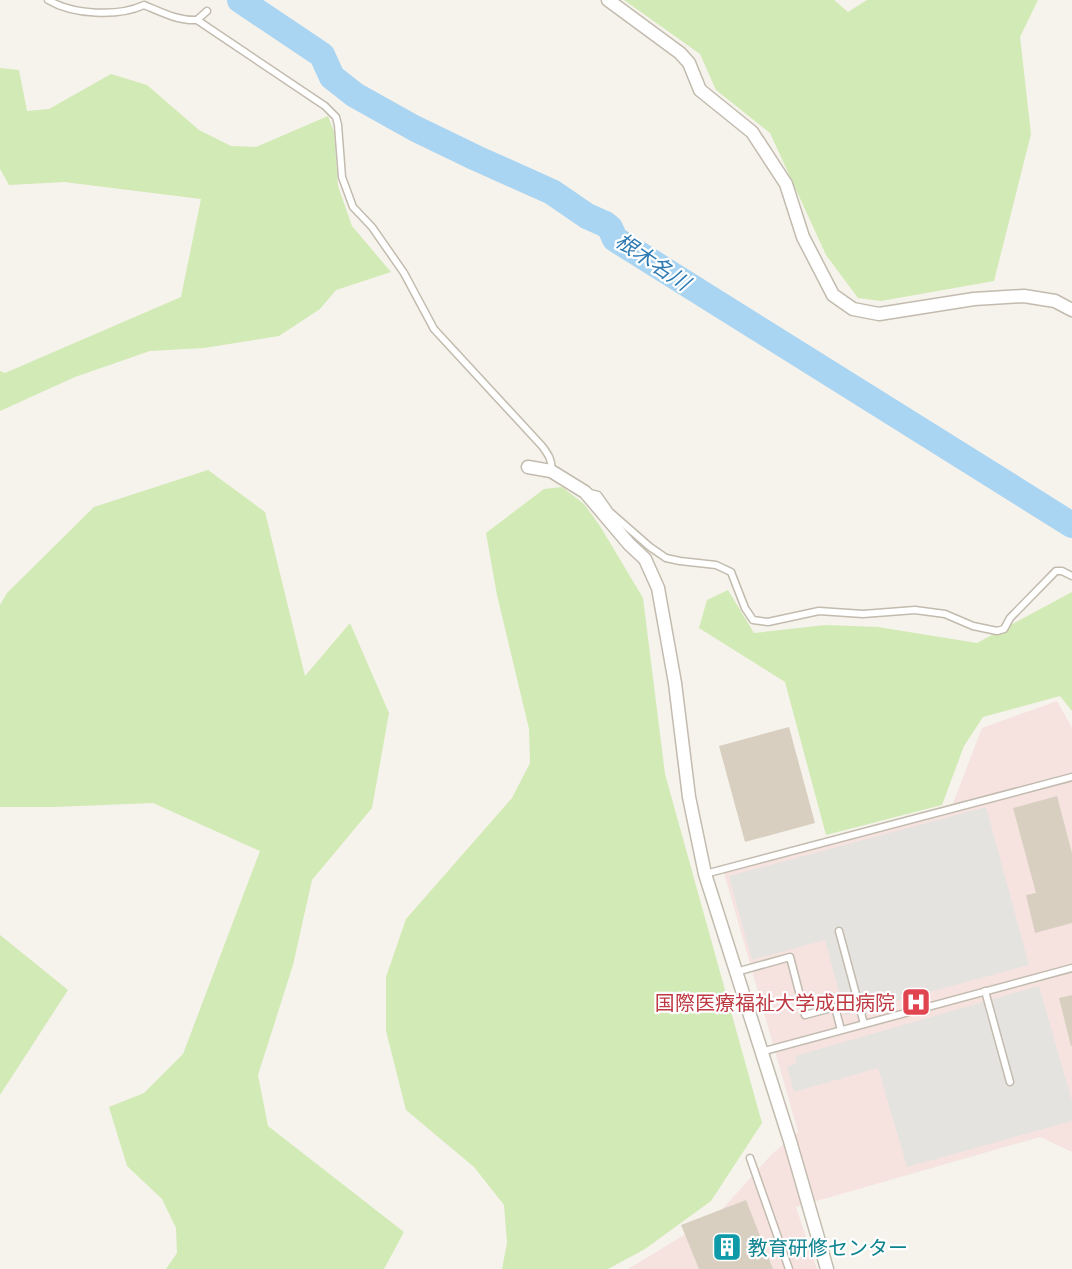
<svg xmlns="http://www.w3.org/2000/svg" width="1072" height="1269" font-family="Manrope,'Noto Sans JP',sans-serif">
<rect width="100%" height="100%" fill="#f6f3ec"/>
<path fill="#f6e3e0" d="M 1057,701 L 1072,728 L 1072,1152 L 1040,1137 L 796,1207 L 817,1269 L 628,1269 L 717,1215 L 772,1154 L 798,1132 L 724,873 L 950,811 L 982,728 Z"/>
<g fill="#d2eab5">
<path d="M 624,0 L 834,0 L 848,12 L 867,0 L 1038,0 L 1020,37 L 1031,134 L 994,281 L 881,301 L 858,298 L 826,255 L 770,133 L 716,90 L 700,54 Z"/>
<path d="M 0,68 L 19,70 L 27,111 L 49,109 L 111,74 L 147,85 L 199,130 L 231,146 L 256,147 L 328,116 L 334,132 L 338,186 L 352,226 L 391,272 L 336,290 L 320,309 L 279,336 L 204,348 L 150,351 L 75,377 L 0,411 L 0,371 L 5,373 L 181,297 L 201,199 L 64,182 L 9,185 L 0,169 Z"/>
<path d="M 208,470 L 265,512 L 305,676 L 350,623 L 389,713 L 372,808 L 312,880 L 293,965 L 258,1075 L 268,1126 L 404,1232 L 384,1269 L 166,1269 L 177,1253 L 176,1228 L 162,1199 L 127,1166 L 109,1107 L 144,1093 L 183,1054 L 260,851 L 153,803 L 54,807 L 0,807 L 0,605 L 7,593 L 94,507 Z"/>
<path d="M 562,487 L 584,504 L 600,526 L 643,598 L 665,774 L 762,1123 L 711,1201 L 645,1249 L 608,1269 L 502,1269 L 507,1243 L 504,1205 L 474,1167 L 406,1110 L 386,1031 L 386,977 L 406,919 L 512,798 L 530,763 L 529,729 L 497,595 L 486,533 L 544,489 Z"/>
<path d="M 728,590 L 754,633 L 826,625 L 878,627 L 977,643 L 1072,592 L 1072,711 L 1060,696 L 983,717 L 964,746 L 942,805 L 826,835 L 785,682 L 699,628 L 707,600 Z"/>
<path d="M 0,935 L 68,990 L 0,1095 Z"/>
</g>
<g fill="#e5e3e0">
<path d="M 986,807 L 1029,965 L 845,1015 L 825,940 L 752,960 L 729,876 Z"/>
<path d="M 1039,986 L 1072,1101 L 1072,1121 L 907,1167 L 878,1068 L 794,1092 L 787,1067 L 797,1063 L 795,1056 Z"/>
</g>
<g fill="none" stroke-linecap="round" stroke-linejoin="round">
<path stroke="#a9d4f2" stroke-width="26" d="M 240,0 L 322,55 L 332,77 L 355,95 L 414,128 L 476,158 L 552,192 L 587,216 L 605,224 L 610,228 L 615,239 L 1072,525"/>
</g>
<g fill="#d8cfc1">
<path d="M 789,727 L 815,823 L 745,842 L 719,746 Z"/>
<path d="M 1057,796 L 1072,853 L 1072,923 L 1035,933 L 1026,895 L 1036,893 L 1013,808 Z"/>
<path d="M 1072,995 L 1072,1046 L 1071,1046 L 1059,998 Z"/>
<path d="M 746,1200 L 773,1269 L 699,1269 L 681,1225 Z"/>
</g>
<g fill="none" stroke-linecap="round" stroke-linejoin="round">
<g stroke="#c2bbae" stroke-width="9">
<g id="service">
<path d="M 48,0 C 73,15 118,17 144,5 C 161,12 178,21 197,20 L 325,106 L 336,117 L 338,125 L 342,177 L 353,207 L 372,227 L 404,273 L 434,329 L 542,446 C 548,454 553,461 551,471"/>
<path d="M 197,20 L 207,11"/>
<path d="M 586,492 L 598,495 L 610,512 L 650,547 L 666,558 L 680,561 L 716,565 L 731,572 L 745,608 L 753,620 L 768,622 L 819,611 L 863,614 L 915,610 L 945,614 L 973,626 L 997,631 L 1004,629 L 1010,618 L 1056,571 L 1062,571 L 1072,576"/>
<path d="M 705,874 L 1072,777"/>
<path d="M 839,931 L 864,1024"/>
<path d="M 736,972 L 790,957 L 805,1015 L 835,1007 L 841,1030"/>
<path d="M 985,991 L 1010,1082"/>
<path d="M 761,1052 L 1072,968"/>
<path d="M 750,1158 L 789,1269"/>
</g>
</g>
<g stroke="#c2bbae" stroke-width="15">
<g id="minor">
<path d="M 608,0 L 680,53 L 689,63 L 700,90 L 752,132 L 786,184 L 803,237 L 833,295 L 853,309 L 879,314 L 974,299 L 1024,296 L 1055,301 L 1072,310"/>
<path d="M 528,467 L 551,471 L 585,492 L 629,544 L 645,559 L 658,588 L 675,683 L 689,797 L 705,874 L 790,1141 L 827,1269"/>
</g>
</g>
<use href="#service" stroke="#fff" stroke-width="6"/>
<use href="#minor" stroke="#fff" stroke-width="12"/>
</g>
<defs>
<g id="hospital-square" transform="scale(1.5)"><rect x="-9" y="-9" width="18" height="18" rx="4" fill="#e0444e" stroke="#fff"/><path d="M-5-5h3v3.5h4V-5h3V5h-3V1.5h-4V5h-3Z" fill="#fff"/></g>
<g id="building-square" transform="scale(1.5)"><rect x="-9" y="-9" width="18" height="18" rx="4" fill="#0f9aa8" stroke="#fff"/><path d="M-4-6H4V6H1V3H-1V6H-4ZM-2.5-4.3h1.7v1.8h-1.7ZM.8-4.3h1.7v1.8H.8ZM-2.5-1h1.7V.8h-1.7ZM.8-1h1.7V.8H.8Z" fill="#fff"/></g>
</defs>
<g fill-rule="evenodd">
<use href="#hospital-square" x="916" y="1002"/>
<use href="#building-square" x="727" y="1247"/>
</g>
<g text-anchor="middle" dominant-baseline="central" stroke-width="4.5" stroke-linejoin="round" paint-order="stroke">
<g font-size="20" fill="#be3a42" stroke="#fff" text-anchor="end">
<text x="895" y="1002">国際医療福祉大学成田病院</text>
</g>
<g font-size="20" fill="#0d838f" stroke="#fff" text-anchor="start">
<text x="748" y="1247">教育研修センター</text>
</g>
<g font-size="21" font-style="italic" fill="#2e7ab2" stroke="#fff">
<text transform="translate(653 261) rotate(34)">根木名川</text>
</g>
</g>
</svg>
